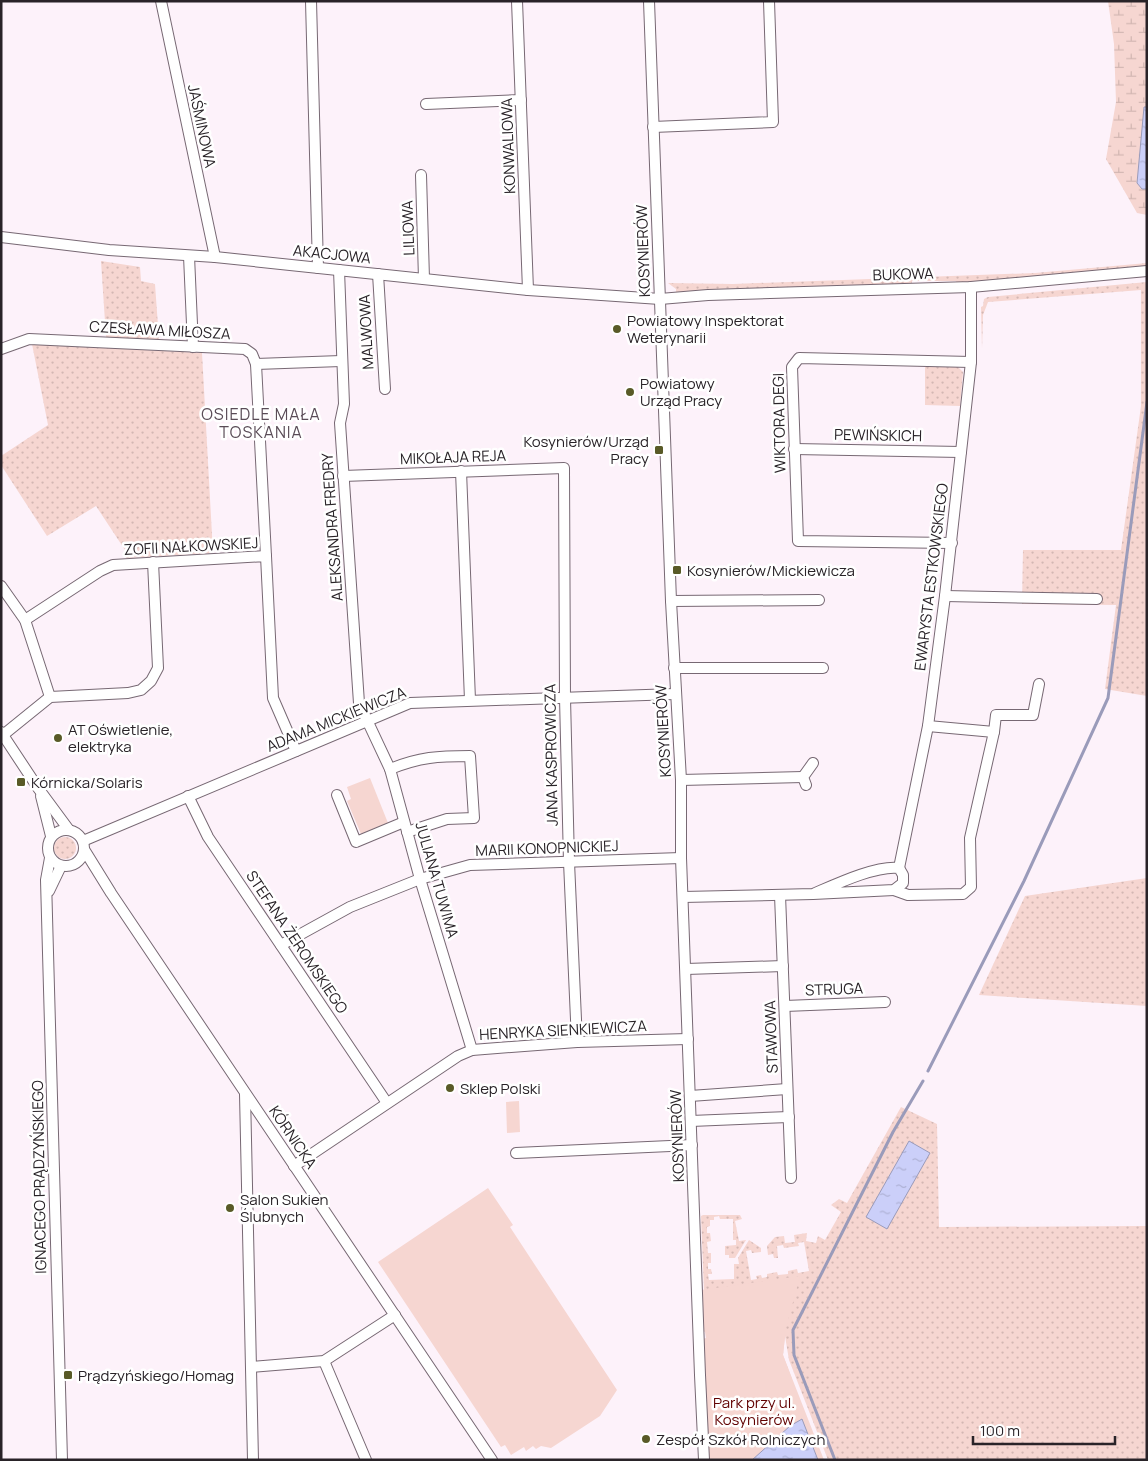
<svg xmlns="http://www.w3.org/2000/svg" width="1148" height="1461" font-family="Manrope,sans-serif">
<defs>
<pattern id="grass-dots" width="8" height="8" patternUnits="userSpaceOnUse" patternTransform="scale(1.25)"><rect width="8" height="8" fill="#f6d6d1"/><path d="M2 2h.1M6 6h.1" fill="none" stroke="#d3b7b3" stroke-width="1.8" stroke-linecap="round"/></pattern>
<pattern id="wetland-marsh" width="20" height="14" patternUnits="userSpaceOnUse" patternTransform="scale(1.25)"><rect width="20" height="14" fill="#f6d6d1"/><path d="M1 5h8M5 5V1M11 12h8M15 12V8" fill="none" stroke="#d3b7b3"/></pattern>
<pattern id="water-ripples" width="26" height="14" patternUnits="userSpaceOnUse" patternTransform="scale(1.25)"><rect width="26" height="14" fill="#cbcff9"/><path d="M2 4q2-2 4 0t4 0M15 11q2-2 4 0t4 0" fill="none" stroke="#aeb1d5"/></pattern>
</defs>
<rect width="100%" height="100%" fill="#fdf2fa"/>
<g fill="url(#grass-dots)">
<path d="M 101,261 L 140,267 L 141,281 L 155,284 L 159,340 L 106,337 Z"/>
<path d="M 1147,263 L 1147,267 L 957,284 L 956,281 L 912,281 L 912,285 L 715,289 L 676,293 L 676,289 L 668,283 L 733,284 L 1035,273 Z"/>
<path d="M 1147,282 L 1147,696 L 1105,689 L 1116,605 L 1022,604 L 1023,550 L 1121,550 L 1141,406 L 1141,290 L 988,302 L 983,315 L 982,349 L 981,307 L 983,306 L 984,299 L 988,297 Z"/>
<path d="M 32,344 L 202,353 L 213,553 L 126,558 L 125,550 L 96,506 L 47,536 L 1,465 L 1,456 L 48,425 Z"/>
<path d="M 953,366 L 958,367 L 963,372 L 960,406 L 925,405 L 925,367 Z"/>
<circle cx="65" cy="848" r="11"/>
<path d="M 1147,878 L 1147,1006 L 979,995 L 1025,896 Z"/>
<path d="M 901,1107 L 937,1124 L 939,1227 L 1147,1226 L 1147,1460 L 828,1460 L 789,1360 L 785,1336 L 783,1355 L 792,1379 L 701,1291 L 704,1290 L 701,1216 L 703,1215 L 740,1215 L 742,1219 L 735,1221 L 739,1241 L 746,1240 L 735,1258 L 729,1258 L 729,1255 L 725,1255 L 725,1246 L 736,1245 L 736,1240 L 733,1240 L 733,1219 L 720,1219 L 719,1216 L 714,1217 L 714,1220 L 710,1220 L 710,1226 L 707,1227 L 707,1233 L 710,1233 L 711,1241 L 707,1242 L 708,1253 L 711,1253 L 711,1263 L 708,1263 L 708,1269 L 711,1269 L 712,1274 L 708,1274 L 709,1280 L 734,1279 L 734,1264 L 739,1264 L 738,1258 L 749,1240 L 761,1248 L 761,1252 L 752,1253 L 751,1250 L 746,1251 L 751,1280 L 757,1279 L 756,1276 L 761,1275 L 762,1278 L 767,1277 L 767,1274 L 777,1272 L 778,1275 L 788,1274 L 788,1271 L 797,1269 L 798,1273 L 809,1271 L 804,1242 L 798,1243 L 799,1246 L 784,1248 L 783,1245 L 777,1246 L 778,1258 L 774,1258 L 773,1254 L 768,1255 L 767,1246 L 775,1237 L 784,1236 L 785,1243 L 795,1242 L 794,1235 L 807,1233 L 806,1241 L 816,1243 L 818,1236 L 825,1240 L 841,1212 L 831,1205 L 839,1199 L 847,1203 Z"/>
</g>
<path fill="url(#wetland-marsh)" d="M 1108,1 L 1147,1 L 1147,107 L 1144,107 L 1140,164 L 1142,189 L 1147,189 L 1147,215 L 1137,213 L 1106,159 L 1116,102 L 1114,44 Z"/>
<g fill="#f6d6d1">
<path d="M 370,778 L 388,823 L 361,834 L 347,801 L 351,799 L 347,787 Z"/>
<path d="M 519,1101 L 520,1132 L 507,1133 L 506,1102 Z"/>
<path d="M 488,1188 L 513,1225 L 510,1227 L 617,1390 L 600,1416 L 551,1448 L 541,1446 L 536,1449 L 533,1446 L 526,1451 L 524,1447 L 511,1455 L 505,1445 L 501,1447 L 378,1262 Z"/>
<path d="M 800,1276 L 786,1328 L 783,1355 L 824,1460 L 709,1460 L 703,1339 L 706,1338 L 705,1332 L 703,1331 L 701,1290 Z"/>
</g>
<g fill="url(#water-ripples)" stroke="#9a9bba">
<path d="M 1144,107 L 1147,107 L 1147,189 L 1142,189 L 1137,183 Z"/>
<path d="M 909,1141 L 930,1153 L 887,1229 L 866,1217 Z"/>
<path d="M 802,1419 L 818,1460 L 752,1460 L 790,1426 Z"/>
</g>
<g fill="none" stroke-linecap="round" stroke-linejoin="round">
<g stroke="#9a9bba" stroke-width="3">
<path d="M 928,1071 L 1024,881 L 1108,698 L 1147,402"/>
<path d="M 835,1460 L 794,1355 L 793,1330 L 893,1132 L 923,1081"/>
</g>
<g stroke="#776873" stroke-width="12">
<g id="minor">
<path d="M 161,1 L 215,257"/>
<path d="M 311,1 L 318,268"/>
<path d="M 517,1 L 528,290"/>
<path d="M 649,1 L 671,601 L 681,780 L 681,858 L 700,1375 L 704,1460"/>
<path d="M 426,104 L 521,100"/>
<path d="M 653,127 L 773,122 L 769,1"/>
<path d="M 421,175 L 424,279"/>
<path d="M 1,237 L 109,250 L 215,257 L 528,290 L 660,299 L 708,295 L 971,287 L 1147,271"/>
<path d="M 189,256 L 193,347"/>
<path d="M 339,270 L 344,404 L 340,423 L 359,703 L 390,769 L 420,879 L 472,1050"/>
<path d="M 378,274 L 385,389"/>
<path d="M 1,349 L 29,339 L 245,349 L 252,354 L 256,364 L 341,361"/>
<path d="M 256,364 L 266,556"/>
<path d="M 794,449 L 961,452"/>
<path d="M 461,471 L 470,700"/>
<path d="M 343,476 L 564,468 L 565,698 L 569,862 L 577,1042"/>
<path d="M 952,543 L 798,541 L 792,367 L 799,358 L 971,362"/>
<path d="M 1,586 L 25,620 L 50,697"/>
<path d="M 945,596 L 1097,599"/>
<path d="M 671,601 L 819,600"/>
<path d="M 25,620 L 100,571 L 113,565 L 266,556 L 273,698 L 296,751"/>
<path d="M 674,668 L 823,668"/>
<path d="M 1,732 L 38,788 L 69,830"/>
<path d="M 994,732 L 996,715 L 1033,715 L 1039,684"/>
<path d="M 3,735 L 50,697 L 128,693 L 141,690 L 151,681 L 158,668 L 153,562"/>
<path d="M 390,769 C 420,757 438,756 470,756 L 474,818 L 447,819 L 407,832"/>
<path d="M 681,780 L 803,777"/>
<path d="M 806,785 L 803,777 L 813,763"/>
<path d="M 337,795 L 356,842 L 404,822"/>
<path d="M 41,796 L 51,836"/>
<path d="M 188,796 L 208,837 L 387,1103"/>
<circle cx="66" cy="848" r="18"/>
<path d="M 83,841 L 410,703 L 675,694"/>
<path d="M 85,851 L 111,893 L 492,1460"/>
<path d="M 50,858 L 46,880 L 62,1460"/>
<path d="M 899,868 L 928,726 L 945,596 L 971,362 L 971,287"/>
<path d="M 894,890 L 908,895 L 963,894 L 971,887 L 970,838 L 994,732 L 928,726"/>
<path d="M 49,891 L 61,866"/>
<path d="M 780,895 L 791,1178"/>
<path d="M 683,897 L 813,894 L 894,890 L 903,883 L 903,875 L 899,868 C 876,865 834,885 813,894"/>
<path d="M 281,945 L 350,907 L 420,879 L 470,865 L 681,858"/>
<path d="M 686,969 L 783,966"/>
<path d="M 785,1006 L 885,1002"/>
<path d="M 245,1094 L 253,1460"/>
<path d="M 690,1096 L 787,1089"/>
<path d="M 691,1121 L 789,1117"/>
<path d="M 516,1153 L 692,1145"/>
<path d="M 294,1166 L 458,1056 L 472,1050 L 577,1042 L 688,1039"/>
<path d="M 324,1361 L 366,1460"/>
<path d="M 252,1367 L 324,1361 L 395,1315"/>
</g>
</g>
<use href="#minor" stroke="#fff" stroke-width="10"/>
</g>
<g fill="#595a27" stroke="#fff" stroke-width="2">
<circle cx="617" cy="329" r="5"/>
<circle cx="630" cy="392" r="5"/>
<rect x="654" y="445" width="10" height="10" rx="2.5"/>
<rect x="672" y="565" width="10" height="10" rx="2.5"/>
<circle cx="58" cy="738" r="5"/>
<rect x="16" y="777" width="10" height="10" rx="2.5"/>
<circle cx="450" cy="1088" r="5"/>
<circle cx="230" cy="1208" r="5"/>
<rect x="63" y="1370" width="10" height="10" rx="2.5"/>
<circle cx="646" cy="1439" r="5"/>
</g>
<g text-anchor="middle" dominant-baseline="central" stroke-width="5" stroke-linejoin="round" paint-order="stroke">
<g font-size="15" fill="#292328" stroke="#fff">
<text transform="translate(202 126) rotate(78)">JAŚMINOWA</text>
<text transform="translate(508 146) rotate(-92)">KONWALIOWA</text>
<text transform="translate(408 228) rotate(-92)">LILIOWA</text>
<text transform="translate(643 251) rotate(-92)">KOSYNIERÓW</text>
<text transform="translate(332 254) rotate(6)">AKACJOWA</text>
<text transform="translate(903 274) rotate(-2)">BUKOWA</text>
<text transform="translate(160 330) rotate(3)">CZESŁAWA MIŁOSZA</text>
<text transform="translate(366 332) rotate(-93)">MALWOWA</text>
<text transform="translate(779 423) rotate(-91)">WIKTORA DEGI</text>
<text transform="translate(878 435) rotate(1)">PEWIŃSKICH</text>
<text transform="translate(453 457) rotate(-2)">MIKOŁAJA REJA</text>
<text transform="translate(332 527) rotate(-94)">ALEKSANDRA FREDRY</text>
<text transform="translate(191 546) rotate(-3)">ZOFII NAŁKOWSKIEJ</text>
<text transform="translate(931 577) rotate(-83)">EWARYSTA ESTKOWSKIEGO</text>
<text transform="translate(336 719) rotate(-22)">ADAMA MICKIEWICZA</text>
<text transform="translate(663 731) rotate(-93)">KOSYNIERÓW</text>
<text transform="translate(551 755) rotate(-91)">JANA KASPROWICZA</text>
<text transform="translate(547 848) rotate(-2)">MARII KONOPNICKIEJ</text>
<text transform="translate(437 880) rotate(74)">JULIANA TUWIMA</text>
<text transform="translate(297 942) rotate(56)">STEFANA ŻEROMSKIEGO</text>
<text transform="translate(834 989) rotate(-2)">STRUGA</text>
<text transform="translate(563 1030) rotate(-3)">HENRYKA SIENKIEWICZA</text>
<text transform="translate(771 1037) rotate(-92)">STAWOWA</text>
<text transform="translate(677 1136) rotate(-92)">KOSYNIERÓW</text>
<text transform="translate(293 1137) rotate(56)">KÓRNICKA</text>
<text transform="translate(39 1177) rotate(-91)">IGNACEGO PRĄDZYŃSKIEGO</text>
</g>
<g font-size="15" fill="#292328" stroke="#fff" text-anchor="start">
<text x="627" y="320">Powiatowy Inspektorat<tspan x="627" dy="17">Weterynarii</tspan></text>
<text x="640" y="383">Powiatowy<tspan x="640" dy="17">Urząd Pracy</tspan></text>
<text x="649" y="441" text-anchor="end">Kosynierów/Urząd<tspan x="649" dy="17">Pracy</tspan></text>
<text x="687" y="570">Kosynierów/Mickiewicza</text>
<text x="68" y="729">AT Oświetlenie,<tspan x="68" dy="17">elektryka</tspan></text>
<text x="31" y="782">Kórnicka/Solaris</text>
<text x="460" y="1088">Sklep Polski</text>
<text x="240" y="1199">Salon Sukien<tspan x="240" dy="17">Ślubnych</tspan></text>
<text x="78" y="1375">Prądzyńskiego/Homag</text>
<text x="656" y="1439">Zespół Szkół Rolniczych</text>
</g>
<g font-size="15" fill="#610101" stroke="#fff">
<text x="754" y="1402">Park przy ul.<tspan x="754" dy="17">Kosynierów</tspan></text>
</g>
<g font-size="16" letter-spacing="1" fill="#5a4c57" stroke="#fff">
<text x="261" y="414">OSIEDLE MAŁA<tspan x="261" dy="18">TOSKANIA</tspan></text>
</g>
</g>
<rect width="1148" height="1461" fill="none" stroke="#292328" stroke-width="5"/>
<path d="M973 1436v8h142v-8" fill="none" stroke="#292328" stroke-width="2.5"/>
<text x="980" y="1436" font-size="15" fill="#292328" stroke="#ffffff" stroke-width="4" paint-order="stroke">100 m</text>
</svg>
